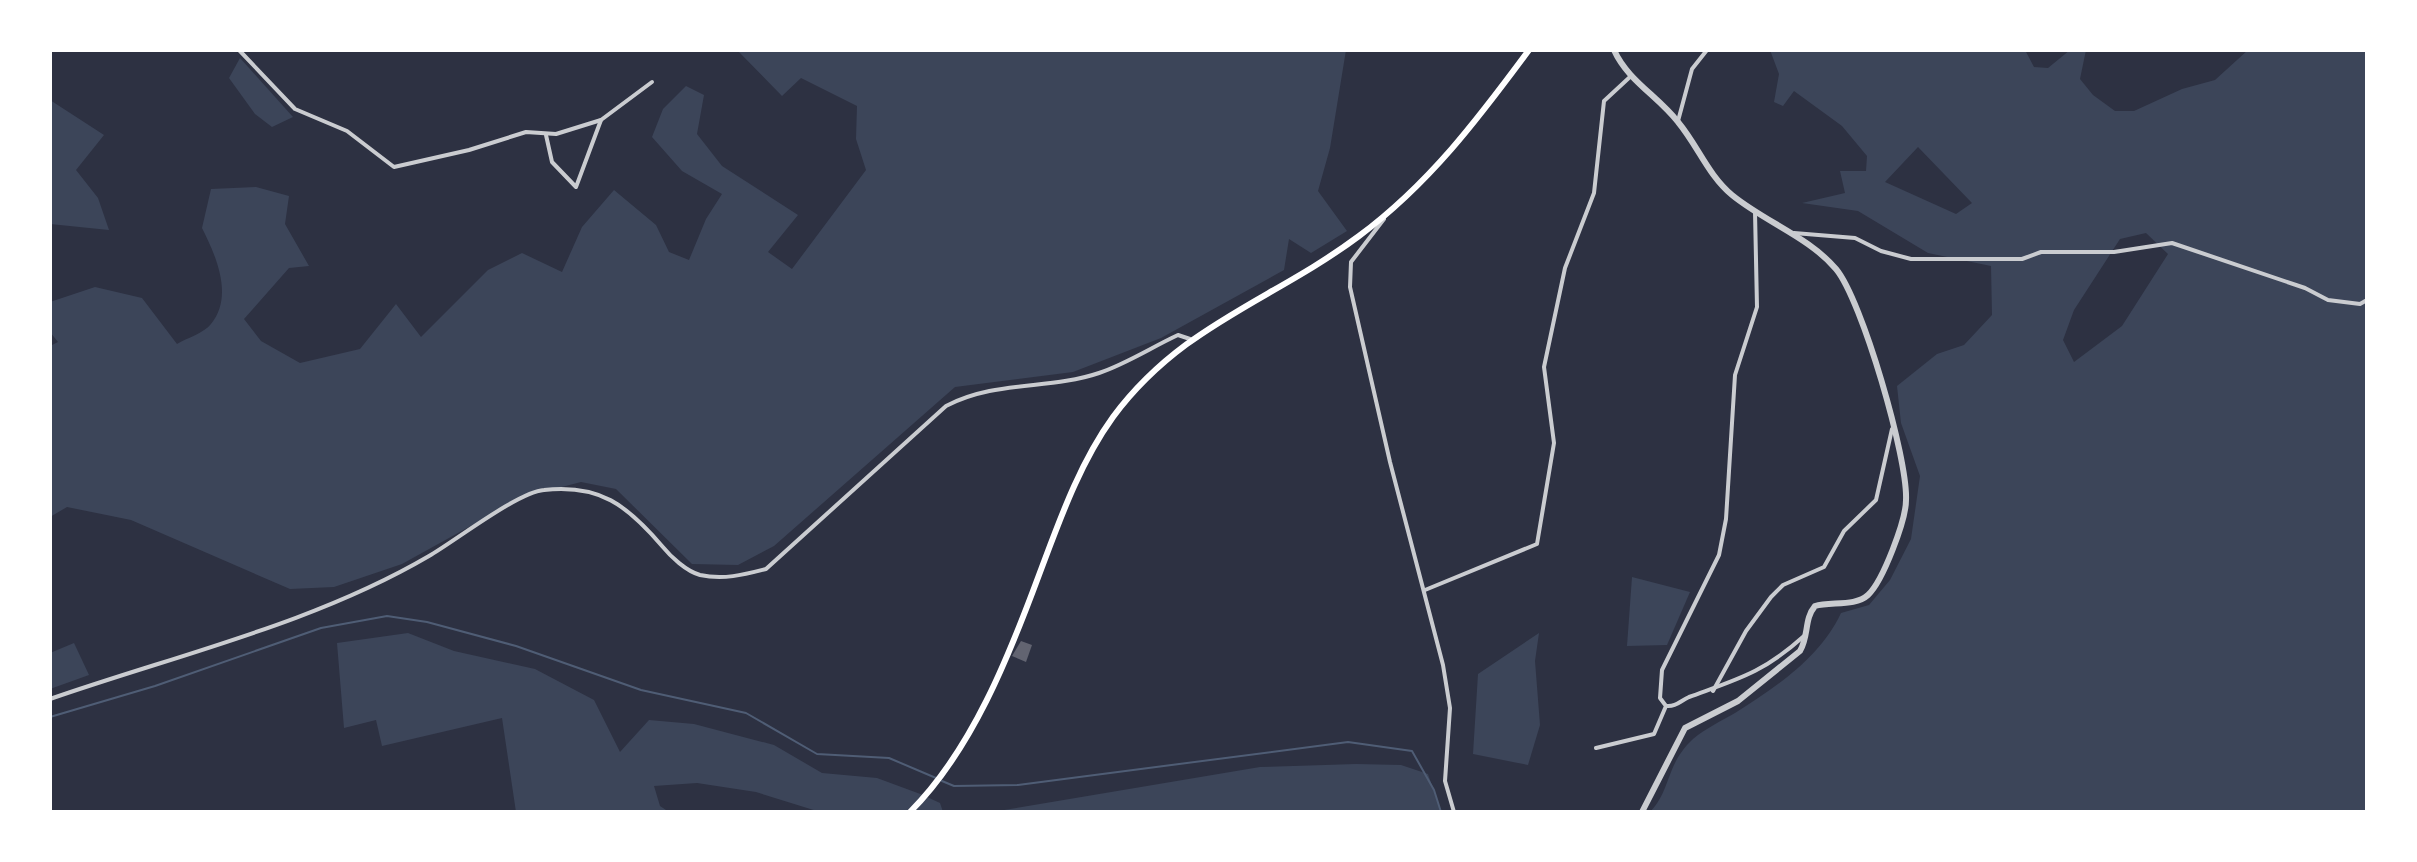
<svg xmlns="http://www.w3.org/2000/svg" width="2417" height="862" font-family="'PT Sans Narrow',sans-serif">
<rect width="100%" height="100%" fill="#2d3142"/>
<g fill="#3c4559" fill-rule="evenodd">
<path d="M 737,50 L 1346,50 L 1330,148 L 1318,191 L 1347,231 L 1311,253 L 1289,239 L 1284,270 L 1161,338 L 1073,372 L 955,387 L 774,546 L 738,565 L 692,564 L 616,489 L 581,482 L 523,497 L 402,564 L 334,587 L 290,589 L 131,520 L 67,507 L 50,517 L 50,346 L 58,342 L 50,332 L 50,302 L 95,287 L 142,298 L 177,344 C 187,338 204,333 211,324 C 234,296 216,256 202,228 L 211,189 L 256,187 L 289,196 L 285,224 L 309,266 L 289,268 L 244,319 L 261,341 L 300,363 L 360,349 L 396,304 L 421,337 L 488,270 L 522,253 L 562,272 L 582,227 L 614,190 L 656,225 L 669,252 L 689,260 L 706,219 L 722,194 L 682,171 L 652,137 L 663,109 L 686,86 L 704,95 L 697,134 L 722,166 L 798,215 L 768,252 L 792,269 L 866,170 L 856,139 L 857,106 L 801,78 L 782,96 Z"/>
<path d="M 1770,50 L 2025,50 L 2034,67 L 2048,68 L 2070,50 L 2086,50 L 2080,79 L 2093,95 L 2115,111 L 2134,111 L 2182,89 L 2215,80 L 2248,50 L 2367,50 L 2367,812 L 1650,812 C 1672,789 1665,765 1693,739 C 1705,729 1721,721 1735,713 C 1776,687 1820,658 1841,613 L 1869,605 L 1890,580 L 1911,539 L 1920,476 L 1901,423 L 1897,386 L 1937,354 L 1964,345 L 1992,315 L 1991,266 L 1928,253 L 1858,211 L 1802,203 L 1845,193 L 1840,171 L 1866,171 L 1867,156 L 1842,126 L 1794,91 L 1783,106 L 1774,102 L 1779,74 ZM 1918,147 L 1972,203 L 1956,214 L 1885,182 ZM 2146,233 L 2168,254 L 2122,326 L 2074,362 L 2063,340 L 2074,310 L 2120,239 Z"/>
<path d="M 240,58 L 293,117 L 272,127 L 255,114 L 229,78 Z"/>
<path d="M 50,100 L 104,135 L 76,170 L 98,198 L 109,230 L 50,224 Z"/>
<path d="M 1632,577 L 1690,592 L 1667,645 L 1627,646 Z"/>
<path d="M 408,633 L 454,651 L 535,669 L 594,700 L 620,752 L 649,720 L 694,724 L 774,745 L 822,773 L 877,778 L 923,795 L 906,812 L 820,812 L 756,792 L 697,783 L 654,786 L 660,806 L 669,812 L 516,812 L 502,718 L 382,746 L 376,720 L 344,728 L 337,643 Z"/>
<path d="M 1539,633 L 1535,661 L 1540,725 L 1528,765 L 1473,754 L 1478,674 Z"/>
<path d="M 74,643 L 89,675 L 50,689 L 50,653 Z"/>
<path d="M 1356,764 L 1401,765 L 1428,774 L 1441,812 L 992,812 L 1260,767 Z"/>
<path d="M 927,797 L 940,803 L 943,812 L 913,812 Z"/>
</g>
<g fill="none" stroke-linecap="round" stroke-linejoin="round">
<g stroke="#4f5d75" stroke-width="2">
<path d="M 50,717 L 155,686 L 321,628 L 387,616 L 427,622 L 516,646 L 641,690 L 746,713 L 817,754 L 889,758 L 936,778"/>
<path d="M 942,781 L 954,786 L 1018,785 L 1348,742 L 1412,751 L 1434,790 L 1441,812"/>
</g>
</g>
<path fill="#626471" d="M 1021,641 L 1032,645 L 1026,662 L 1012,656 Z"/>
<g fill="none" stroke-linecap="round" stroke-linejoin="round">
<g stroke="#caccd0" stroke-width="4">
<path d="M 239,50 L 295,109 L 347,131 L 394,167 L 469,150 L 526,132 L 556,134 L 601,120"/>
<path d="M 1678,121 L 1692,69 L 1707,50"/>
<path d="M 546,135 L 552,162 L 576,187 L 601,120 L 652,82"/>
<path d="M 1384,219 L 1351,262 L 1350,287 L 1390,462 L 1443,665 L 1450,708 L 1445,781 L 1454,812"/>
<path d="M 1794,233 L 1855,238 L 1881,251 L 1911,259 L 2022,259 L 2041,252 L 2114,252 L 2172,243 L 2305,288 L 2328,300 L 2360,304 L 2367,300"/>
<path d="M 1425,590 L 1537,544 L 1554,443 L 1544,367 L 1565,268 L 1594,193 L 1604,101 L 1631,76"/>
<path d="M 1713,691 L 1746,631 L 1771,597 L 1783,585 L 1824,567 L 1844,531 L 1876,500 L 1892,429"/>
<path d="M 50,699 C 176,655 313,624 429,556 C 455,541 518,492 544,490 C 600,484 627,505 662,546 C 671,557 686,571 700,575 C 723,580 743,575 766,569 L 946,406 C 996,380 1049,390 1099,373 C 1126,364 1152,347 1178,335 L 1190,339"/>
<path d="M 1666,706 C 1676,707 1680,701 1689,697 C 1738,679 1763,673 1804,636"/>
<path d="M 1596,748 L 1654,734 L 1666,706 L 1660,698 L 1662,670 L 1719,555 L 1726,519 L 1735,375 L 1757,307 L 1755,212"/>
</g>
<path stroke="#caccd0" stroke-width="6" d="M 1614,50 C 1628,81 1658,96 1678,122 C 1698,146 1708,175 1732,195 C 1765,222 1809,237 1836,269 C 1862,300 1908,459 1906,500 C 1906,520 1883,581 1868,595 C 1855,607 1830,601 1815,606 C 1804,619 1809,636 1800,651 L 1738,701 L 1685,728 L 1642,812"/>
<path stroke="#fff" stroke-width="6" d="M 910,812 C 972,750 1009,656 1039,575 C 1059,522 1079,464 1113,417 C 1182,324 1272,301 1359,236 C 1429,184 1478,119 1529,50"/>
</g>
<rect width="2417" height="862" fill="none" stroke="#ffffff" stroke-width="104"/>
</svg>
